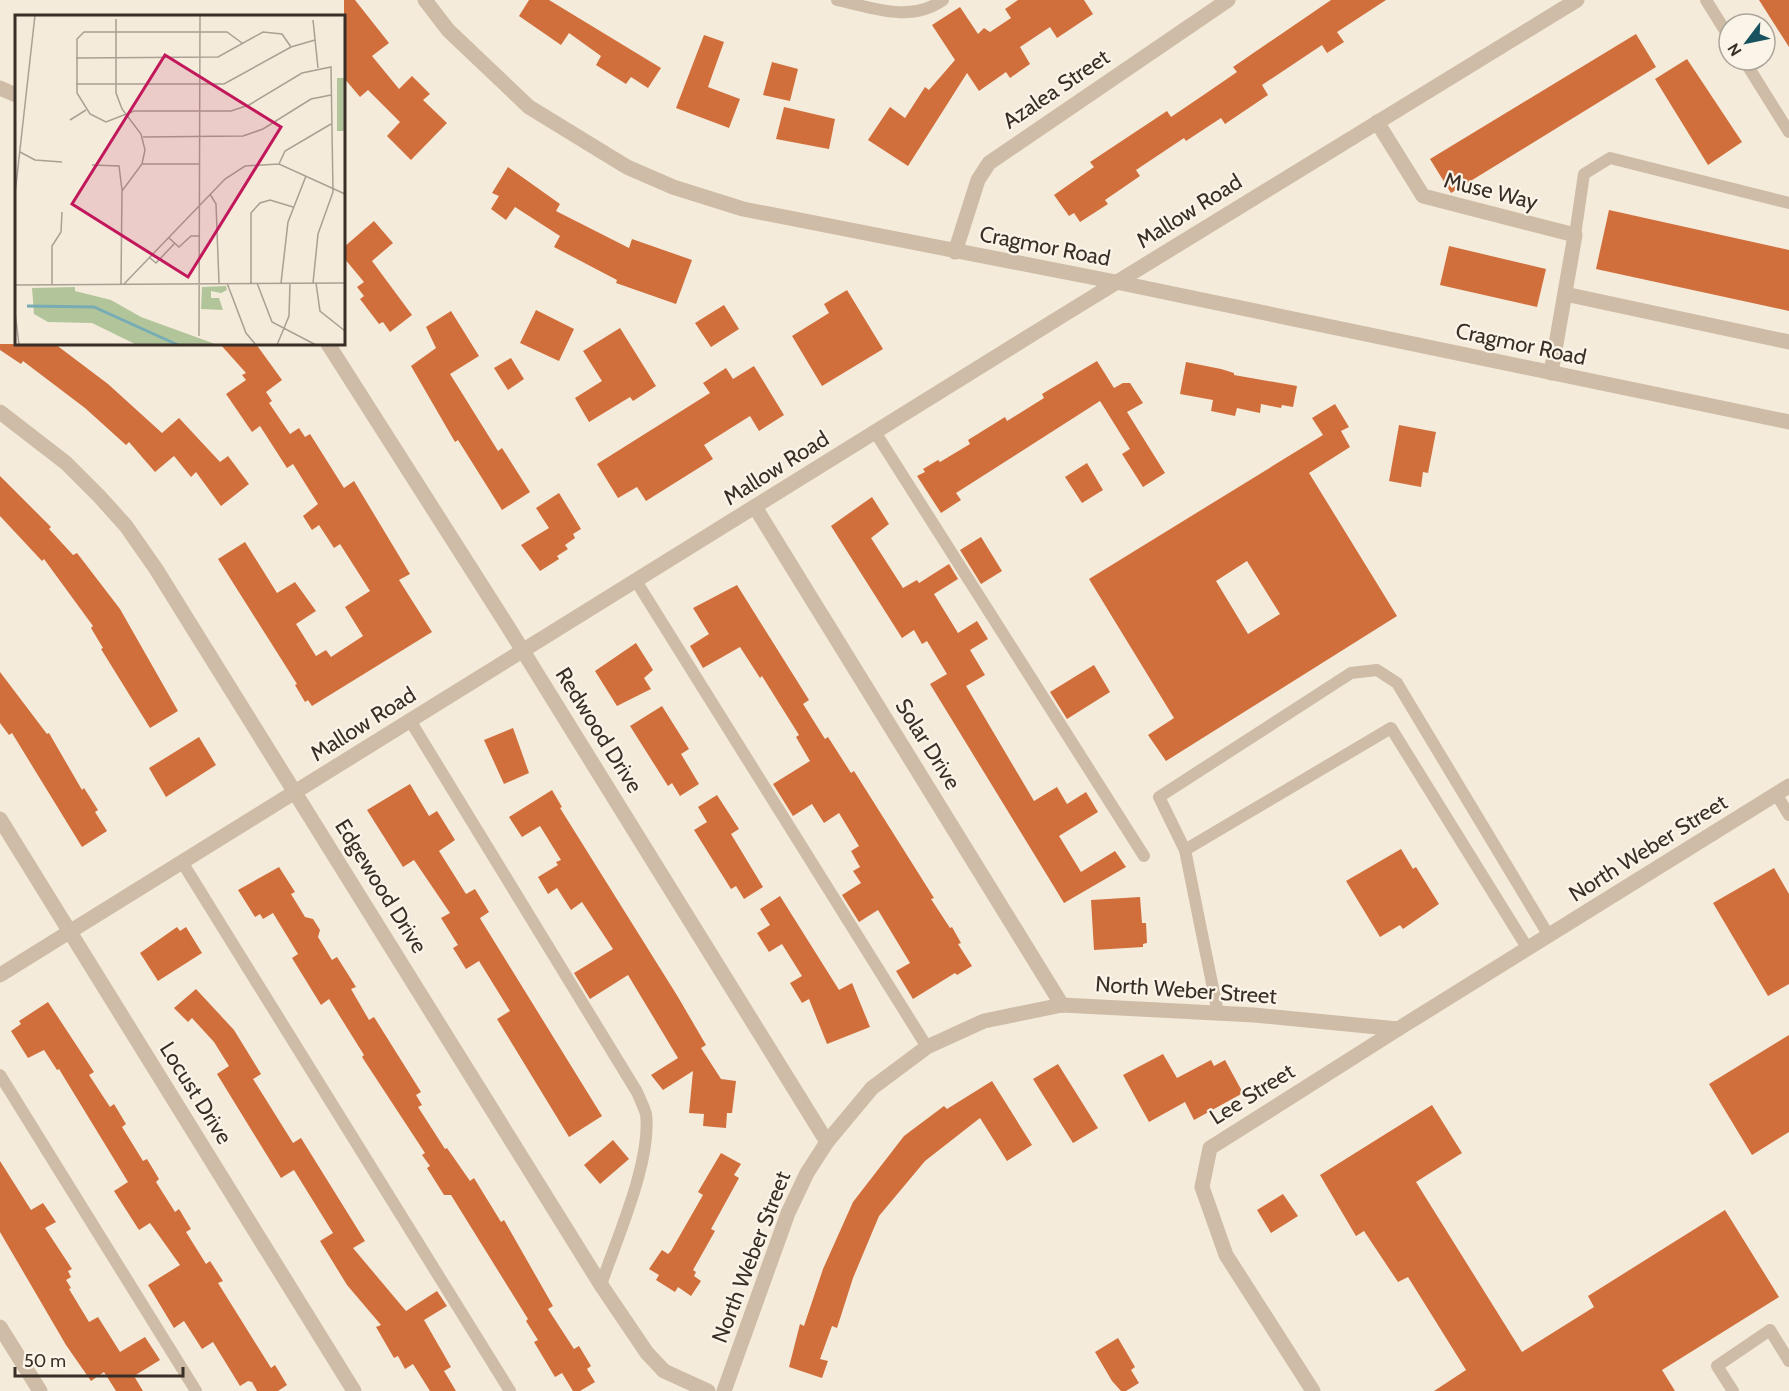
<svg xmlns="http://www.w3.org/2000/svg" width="1789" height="1391" font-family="Cabin,sans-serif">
<rect width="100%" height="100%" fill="#f4ebdb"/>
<g fill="#d16f3c" fill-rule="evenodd">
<path d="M 344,0 L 355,0 L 389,43 L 372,56 L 399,89 L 412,76 L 430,94 L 423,100 L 447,123 L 411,160 L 387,136 L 400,122 L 368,90 L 360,97 L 344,78 Z"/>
<path d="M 529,0 L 549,0 L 661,68 L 648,88 L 631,77 L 626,84 L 596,65 L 601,56 L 569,33 L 561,45 L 519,16 Z"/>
<path d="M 1018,0 L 1084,0 L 1093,14 L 1057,38 L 1050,27 L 1020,47 L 1030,64 L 1010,78 L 1006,72 L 979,91 L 967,73 L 908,166 L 868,140 L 890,107 L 905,118 L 925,87 L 929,90 L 955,60 L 932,25 L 960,7 L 978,34 L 984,28 L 990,32 L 1011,18 L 1005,9 Z"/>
<path d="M 1331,0 L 1386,0 L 1337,32 L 1344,42 L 1327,53 L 1322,45 L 1262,85 L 1268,95 L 1225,124 L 1221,118 L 1186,141 L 1184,138 L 1136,170 L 1140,176 L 1105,200 L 1108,204 L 1080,222 L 1074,213 L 1069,216 L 1054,195 L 1094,167 L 1090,162 L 1167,111 L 1171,117 L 1205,94 L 1237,72 L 1233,67 Z"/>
<path d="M 1759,0 L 1789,0 L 1789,47 Z"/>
<path d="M 1636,34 L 1656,67 L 1451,193 L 1430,159 Z"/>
<path d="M 704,35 L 724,42 L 708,87 L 740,99 L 729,128 L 676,108 Z"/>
<path d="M 1687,59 L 1742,142 L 1708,165 L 1655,79 Z"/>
<path d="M 772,62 L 798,69 L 790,101 L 763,95 Z"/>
<path d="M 784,107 L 835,119 L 829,149 L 776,139 Z"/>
<path d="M 508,167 L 560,204 L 556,211 L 629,248 L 632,239 L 692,260 L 676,304 L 616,283 L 617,280 L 554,247 L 560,236 L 515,207 L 506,220 L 491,209 L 499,196 L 492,193 Z"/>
<path d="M 1609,210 L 1789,250 L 1789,311 L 1596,269 Z"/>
<path d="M 374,221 L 393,243 L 372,261 L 412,315 L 390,332 L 383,322 L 379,324 L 360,299 L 364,296 L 357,287 L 364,282 L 344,258 L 344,247 Z"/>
<path d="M 1449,246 L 1546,269 L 1537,307 L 1440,285 Z"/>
<path d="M 847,290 L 883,349 L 822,386 L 792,336 L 829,313 L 824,304 Z"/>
<path d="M 724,305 L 739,329 L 711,347 L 695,323 Z"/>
<path d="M 536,310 L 574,329 L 559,361 L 520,343 Z"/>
<path d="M 451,311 L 479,356 L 450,374 L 498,451 L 502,448 L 530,492 L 502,510 L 458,440 L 455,442 L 411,366 L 436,348 L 426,327 Z"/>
<path d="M 620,328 L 656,386 L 633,401 L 630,397 L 589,422 L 575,398 L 602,381 L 583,351 Z"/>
<path d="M 0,344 L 55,344 L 108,384 L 162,433 L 179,418 L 220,462 L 228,456 L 249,484 L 221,506 L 196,472 L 191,477 L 174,456 L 155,472 L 129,442 L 126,445 L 85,408 L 23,361 L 21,364 L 0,350 Z"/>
<path d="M 220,344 L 256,344 L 282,380 L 266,392 L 272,401 L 269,403 L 290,434 L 299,428 L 305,437 L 310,434 L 344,488 L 354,481 L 410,574 L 399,580 L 432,632 L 312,706 L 308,700 L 305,702 L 295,685 L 297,684 L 218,559 L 245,542 L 277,593 L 295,582 L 316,611 L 296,624 L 316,656 L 326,650 L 331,657 L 363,636 L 345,607 L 370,591 L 340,544 L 334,548 L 319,525 L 312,530 L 303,516 L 318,504 L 293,464 L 287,468 L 260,426 L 252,432 L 226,394 L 246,380 L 242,375 L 246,373 Z"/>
<path d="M 511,358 L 524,379 L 508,390 L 494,368 Z"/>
<path d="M 1097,361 L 1114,388 L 1123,383 L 1130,383 L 1143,403 L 1127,412 L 1165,473 L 1143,487 L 1122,454 L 1130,449 L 1100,401 L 956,493 L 961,500 L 941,513 L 917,476 L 925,472 L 923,469 L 938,460 L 940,462 L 970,444 L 968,440 L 1005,417 L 1007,421 L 1044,398 L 1042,394 Z"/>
<path d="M 1186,362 L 1221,369 L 1234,373 L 1234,375 L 1297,386 L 1293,407 L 1282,405 L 1281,408 L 1261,404 L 1260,413 L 1237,408 L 1235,416 L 1211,411 L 1213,400 L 1180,394 Z"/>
<path d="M 754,366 L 784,415 L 759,431 L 750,416 L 704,445 L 713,459 L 646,501 L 637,487 L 618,498 L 597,464 L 710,393 L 703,383 L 726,368 L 733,379 Z"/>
<path d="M 1335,404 L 1349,427 L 1341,431 L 1350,447 L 1309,473 L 1397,616 L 1166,761 L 1148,735 L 1174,718 L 1089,579 L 1323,435 L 1312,418 ZM 1247,561 L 1280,614 L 1248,634 L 1216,581 Z"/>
<path d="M 1399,425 L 1436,432 L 1428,473 L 1423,472 L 1421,487 L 1389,481 Z"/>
<path d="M 1087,463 L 1103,490 L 1082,503 L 1065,477 Z"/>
<path d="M 0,476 L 51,527 L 49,529 L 73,555 L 77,553 L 120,609 L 178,711 L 150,728 L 101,649 L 103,648 L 91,628 L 93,626 L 44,559 L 42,561 L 0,516 Z"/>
<path d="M 559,493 L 581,529 L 573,534 L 575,538 L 565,545 L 568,549 L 557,556 L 559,559 L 540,571 L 521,545 L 549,528 L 536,508 Z"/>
<path d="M 872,497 L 889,524 L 871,538 L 903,588 L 917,580 L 919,583 L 949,564 L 958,579 L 934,594 L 958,633 L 977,621 L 988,639 L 970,650 L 985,675 L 966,686 L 1034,801 L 1057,787 L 1067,804 L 1086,792 L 1098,812 L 1059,836 L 1081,872 L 1115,851 L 1126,867 L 1064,903 L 930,684 L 947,674 L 927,641 L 922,644 L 914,630 L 902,638 L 831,526 Z"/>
<path d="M 981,537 L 1002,571 L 981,584 L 960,550 Z"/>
<path d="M 737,585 L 809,700 L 803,704 L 825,739 L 828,737 L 851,773 L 854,771 L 934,898 L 931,899 L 950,928 L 952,927 L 961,943 L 958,944 L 972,966 L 957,975 L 955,973 L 913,999 L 896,971 L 910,963 L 878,910 L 859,922 L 842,895 L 861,883 L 853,871 L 860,867 L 851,851 L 859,846 L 839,813 L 824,823 L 812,804 L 793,816 L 773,784 L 810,761 L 796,737 L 799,735 L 762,676 L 760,678 L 740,647 L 703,668 L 690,646 L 709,634 L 693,608 Z"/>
<path d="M 636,643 L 653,670 L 644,678 L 651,689 L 617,706 L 595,671 Z"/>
<path d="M 1094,665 L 1110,692 L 1067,719 L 1050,692 Z"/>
<path d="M 0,672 L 47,734 L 49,733 L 82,790 L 84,788 L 98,810 L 95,812 L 107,831 L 82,847 L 12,733 L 9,735 L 0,723 Z"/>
<path d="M 662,706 L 689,749 L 681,754 L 699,784 L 680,796 L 672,783 L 668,786 L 630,726 Z"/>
<path d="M 513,728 L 529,773 L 504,784 L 484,740 Z"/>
<path d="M 199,737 L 216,765 L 166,797 L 149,768 Z"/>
<path d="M 410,784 L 429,816 L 437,811 L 455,840 L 439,851 L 466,894 L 475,889 L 489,912 L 480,918 L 481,920 L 602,1116 L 569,1137 L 497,1019 L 510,1011 L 479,961 L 466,969 L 453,948 L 458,945 L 441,918 L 450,913 L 414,860 L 403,867 L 367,810 Z"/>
<path d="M 552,790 L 562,807 L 560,808 L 678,997 L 706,1045 L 701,1048 L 721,1079 L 736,1081 L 732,1113 L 727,1113 L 726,1128 L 703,1126 L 704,1114 L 689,1113 L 693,1071 L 663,1090 L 651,1075 L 678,1058 L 628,975 L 590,999 L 574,973 L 613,949 L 582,902 L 571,910 L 557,888 L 548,894 L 538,877 L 558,865 L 556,862 L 561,860 L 540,826 L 522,837 L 509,817 Z"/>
<path d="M 717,795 L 739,829 L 731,834 L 763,887 L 744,899 L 736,886 L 731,889 L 694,830 L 707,822 L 698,807 Z"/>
<path d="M 1401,849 L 1413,869 L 1416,867 L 1439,904 L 1403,929 L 1400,925 L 1380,937 L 1346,881 Z"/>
<path d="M 279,867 L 295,892 L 291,894 L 305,917 L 313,919 L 320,930 L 318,937 L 332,960 L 337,957 L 356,987 L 351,989 L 369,1020 L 374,1017 L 421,1092 L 416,1095 L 422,1105 L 418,1107 L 445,1149 L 447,1148 L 470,1181 L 474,1178 L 501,1222 L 504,1220 L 553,1306 L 548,1309 L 574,1349 L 579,1346 L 591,1366 L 587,1369 L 595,1382 L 580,1391 L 573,1391 L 562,1373 L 555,1377 L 534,1342 L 538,1340 L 526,1321 L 528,1319 L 451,1195 L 444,1195 L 427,1168 L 430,1166 L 422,1155 L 425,1153 L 362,1057 L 364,1055 L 329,999 L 321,1005 L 292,958 L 298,954 L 273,913 L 263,919 L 260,914 L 255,917 L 238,890 Z"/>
<path d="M 1774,868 L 1789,894 L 1789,984 L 1768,996 L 1713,903 Z"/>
<path d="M 780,896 L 839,990 L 852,983 L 870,1027 L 827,1044 L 809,999 L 802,1003 L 790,983 L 802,976 L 782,944 L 769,952 L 757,933 L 770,925 L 760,909 Z"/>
<path d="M 1140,897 L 1142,923 L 1146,923 L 1147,943 L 1143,944 L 1143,947 L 1094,950 L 1091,900 Z"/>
<path d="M 177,927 L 180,931 L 186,927 L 202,953 L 158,981 L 140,953 Z"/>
<path d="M 196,989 L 234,1030 L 261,1074 L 253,1079 L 293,1143 L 301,1138 L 365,1241 L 353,1248 L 406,1311 L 437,1291 L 447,1306 L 424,1320 L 451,1367 L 444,1371 L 456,1391 L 430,1391 L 413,1364 L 405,1369 L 398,1356 L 394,1358 L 376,1327 L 381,1325 L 347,1285 L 320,1241 L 333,1233 L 294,1170 L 281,1178 L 217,1074 L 229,1066 L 214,1042 L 192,1018 L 188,1022 L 174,1008 Z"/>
<path d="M 48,1002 L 94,1072 L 89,1075 L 110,1107 L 114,1104 L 126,1124 L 122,1127 L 143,1161 L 147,1159 L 159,1179 L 156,1182 L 175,1212 L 179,1209 L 191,1229 L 186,1232 L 206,1264 L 210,1261 L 223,1281 L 218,1283 L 271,1368 L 275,1365 L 287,1385 L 278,1391 L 257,1391 L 252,1382 L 248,1381 L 240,1386 L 213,1342 L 202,1349 L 184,1321 L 174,1328 L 148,1285 L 180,1265 L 150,1223 L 139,1230 L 114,1191 L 128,1182 L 59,1069 L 57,1070 L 44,1050 L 28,1058 L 11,1031 L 21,1024 L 19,1021 Z"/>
<path d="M 1789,1035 L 1789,1132 L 1752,1155 L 1709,1084 Z"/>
<path d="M 1163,1054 L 1177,1078 L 1211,1060 L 1214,1066 L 1225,1060 L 1243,1093 L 1194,1120 L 1185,1102 L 1149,1122 L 1123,1075 Z"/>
<path d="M 1058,1064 L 1098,1128 L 1073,1143 L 1033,1079 Z"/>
<path d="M 992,1081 L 1032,1145 L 1007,1161 L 980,1118 L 925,1161 L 879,1216 L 853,1278 L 837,1328 L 832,1326 L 820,1359 L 828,1361 L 822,1378 L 789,1367 L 800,1324 L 804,1326 L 823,1269 L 853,1202 L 904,1136 L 944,1106 L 947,1109 Z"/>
<path d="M 1432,1105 L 1462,1153 L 1416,1182 L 1522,1352 L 1594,1307 L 1588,1296 L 1725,1210 L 1779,1297 L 1662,1370 L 1675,1391 L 1434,1391 L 1466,1370 L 1408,1277 L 1398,1282 L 1364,1231 L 1356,1236 L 1320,1175 Z"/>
<path d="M 613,1140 L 629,1159 L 600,1184 L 584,1165 Z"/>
<path d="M 721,1153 L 741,1164 L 734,1175 L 739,1178 L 711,1229 L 715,1231 L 693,1270 L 696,1272 L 694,1276 L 701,1281 L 691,1296 L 678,1287 L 675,1292 L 656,1280 L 659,1275 L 649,1269 L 662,1250 L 668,1254 L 671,1251 L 703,1195 L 698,1192 Z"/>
<path d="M 0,1161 L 31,1210 L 43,1203 L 56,1222 L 45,1228 L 72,1269 L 68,1271 L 71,1277 L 66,1280 L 71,1288 L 69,1289 L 89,1322 L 98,1317 L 120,1352 L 145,1337 L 160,1360 L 134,1376 L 143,1391 L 116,1391 L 104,1372 L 91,1381 L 66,1345 L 0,1232 Z"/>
<path d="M 1283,1194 L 1298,1216 L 1271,1233 L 1257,1210 Z"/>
<path d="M 1118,1338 L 1135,1367 L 1131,1370 L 1139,1383 L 1126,1391 L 1121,1391 L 1112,1381 L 1095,1352 Z"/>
</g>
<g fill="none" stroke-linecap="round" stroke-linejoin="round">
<g stroke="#cebca6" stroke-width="12">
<path d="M 837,0 C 873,8 910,23 943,0"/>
<path d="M 1706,0 L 1729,37"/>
<path d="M 1744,60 L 1789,132"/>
<path d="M 1575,235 L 1584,174 L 1610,158 L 1789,203"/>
<path d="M 875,432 L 1144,856"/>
<path d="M 636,581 L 927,1047"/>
<path d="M 411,722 L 637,1092 C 640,1099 644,1107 646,1114 C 652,1161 616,1240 601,1285"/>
<path d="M 1776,794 L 1789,815"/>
<path d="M 1185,850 L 1159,797 L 1351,673 L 1377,670 L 1397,683 L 1549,936"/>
<path d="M 182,862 L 510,1391"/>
<path d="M 1218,1013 L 1185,850 L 1391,728 L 1528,949"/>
<path d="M 0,1075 L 196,1391"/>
<path d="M 1733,1391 L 1717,1366 L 1770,1330 L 1789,1361"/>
</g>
<g stroke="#cebca6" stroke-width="15">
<path d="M 425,0 L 448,30 L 529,107 L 627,167 L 673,187 L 743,209 L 1116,282 L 1789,422"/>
<path d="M 0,88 L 16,95"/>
<path d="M 1377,122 L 1423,196 L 1575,235 L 1551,373"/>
<path d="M 955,252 L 978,180 L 989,163 L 1228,0"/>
<path d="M 1565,294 L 1789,342"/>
<path d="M 328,344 L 505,622 L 827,1142"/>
<path d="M 0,412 L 66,463 L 99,496 L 126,526 L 156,569 L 601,1285 L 647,1353 L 664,1371 L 708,1391"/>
<path d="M 755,507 L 1062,1005"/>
<path d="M 0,819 L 354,1391"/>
<path d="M 0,975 L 1065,314 L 1577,0"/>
<path d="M 0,1327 L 40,1391"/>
<path d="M 724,1391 L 788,1213 L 807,1173 L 827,1142 L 872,1088 L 927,1047 L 984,1021 L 1062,1005 L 1254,1015 L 1398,1029 L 1789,786"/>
<path d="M 1313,1391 L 1226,1255 L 1202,1187 L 1210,1148 L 1398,1029"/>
</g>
</g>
<g text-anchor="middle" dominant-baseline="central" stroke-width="4.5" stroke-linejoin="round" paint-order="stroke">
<g font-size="22" fill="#392f27" stroke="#fbf4e8">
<text transform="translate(1056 89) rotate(-34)">Azalea Street</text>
<text transform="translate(1491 191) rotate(14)">Muse Way</text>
<text transform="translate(1189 211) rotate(-32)">Mallow Road</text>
<text transform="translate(1045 246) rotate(11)">Cragmor Road</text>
<text transform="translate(1521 344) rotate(12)">Cragmor Road</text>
<text transform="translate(776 468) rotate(-32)">Mallow Road</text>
<text transform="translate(363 724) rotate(-32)">Mallow Road</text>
<text transform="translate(599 730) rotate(58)">Redwood Drive</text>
<text transform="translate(928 744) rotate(58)">Solar Drive</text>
<text transform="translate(1648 848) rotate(-32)">North Weber Street</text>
<text transform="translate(381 886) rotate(58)">Edgewood Drive</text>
<text transform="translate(1186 990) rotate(4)">North Weber Street</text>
<text transform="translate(196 1093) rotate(58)">Locust Drive</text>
<text transform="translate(1252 1094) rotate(-32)">Lee Street</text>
<text transform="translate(751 1257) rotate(-69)">North Weber Street</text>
</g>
</g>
<g transform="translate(15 15)">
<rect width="330" height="330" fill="#f4ebdb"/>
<path d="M 322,63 L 330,63 L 330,116 L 322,116 ZM 211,271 L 212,275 L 206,278 L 196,276 L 196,283 L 204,283 L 208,295 L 186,294 L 187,272 ZM 60,272 L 60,276 L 96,285 L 126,302 L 203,330 L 122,330 L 77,308 L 33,307 L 19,299 L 17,273 Z" fill="#b2c59a"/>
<path fill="none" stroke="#77acb4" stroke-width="3" d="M 12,291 L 79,292 L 163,330"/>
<path fill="none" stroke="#a9a093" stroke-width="1.5" d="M 101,4 L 101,78 L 107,94 L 126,119 L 130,135 L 127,149 L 107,176 L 106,269M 298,5 L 303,53M 227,28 L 212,17 L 69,17 L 62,24 L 62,78 L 75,99 L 91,107 L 119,96 L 216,96 L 234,90 L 287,58 L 316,52 L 318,177 L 303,219 L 298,268M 61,43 L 203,42 L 248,17 L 267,19 L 276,32M 61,69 L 209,69 L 276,32 L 300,25M 55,105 L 71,95M 128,122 L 228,121 L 248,114 L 296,84 L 316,80M 5,137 L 20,145 L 47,147M 127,149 L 184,149M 264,149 L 270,136 L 316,109M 77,150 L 104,151 L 107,175M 0,179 L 20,0M 195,179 L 201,189 L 204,268M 154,223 L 164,232 L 176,221 L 184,221M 135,243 L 141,248 L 160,228M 212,268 L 231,318 L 241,330M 236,268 L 236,198 L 245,188 L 255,185 L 278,192M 242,268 L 257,307 L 301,330M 266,268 L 273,207 L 291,161M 301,268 L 305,296 L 330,316M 37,269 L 37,231 L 46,217 L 47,197M 109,269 L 210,164 L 230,151 L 264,149 L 330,179M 0,270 L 330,268M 0,297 L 4,330M 184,321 L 185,0M 262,330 L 274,301 L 275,268"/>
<path fill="#c2185b" fill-opacity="0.15" stroke="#c2185b" stroke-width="3" d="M 150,40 L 266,112 L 173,262 L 57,189 Z"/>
<rect width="330" height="330" fill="none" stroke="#392f27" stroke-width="3"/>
</g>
<g transform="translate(1747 42) rotate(238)"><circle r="28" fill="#fbf4e8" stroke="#ada59b" stroke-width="1.5"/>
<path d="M0-4.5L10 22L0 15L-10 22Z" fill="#19535f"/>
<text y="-9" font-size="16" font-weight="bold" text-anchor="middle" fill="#392f27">N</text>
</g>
<path d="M15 1367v9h168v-9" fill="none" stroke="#392f27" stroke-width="3"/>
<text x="24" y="1367" font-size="18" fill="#392f27" stroke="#fbf4e8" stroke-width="4.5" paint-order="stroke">50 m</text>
</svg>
